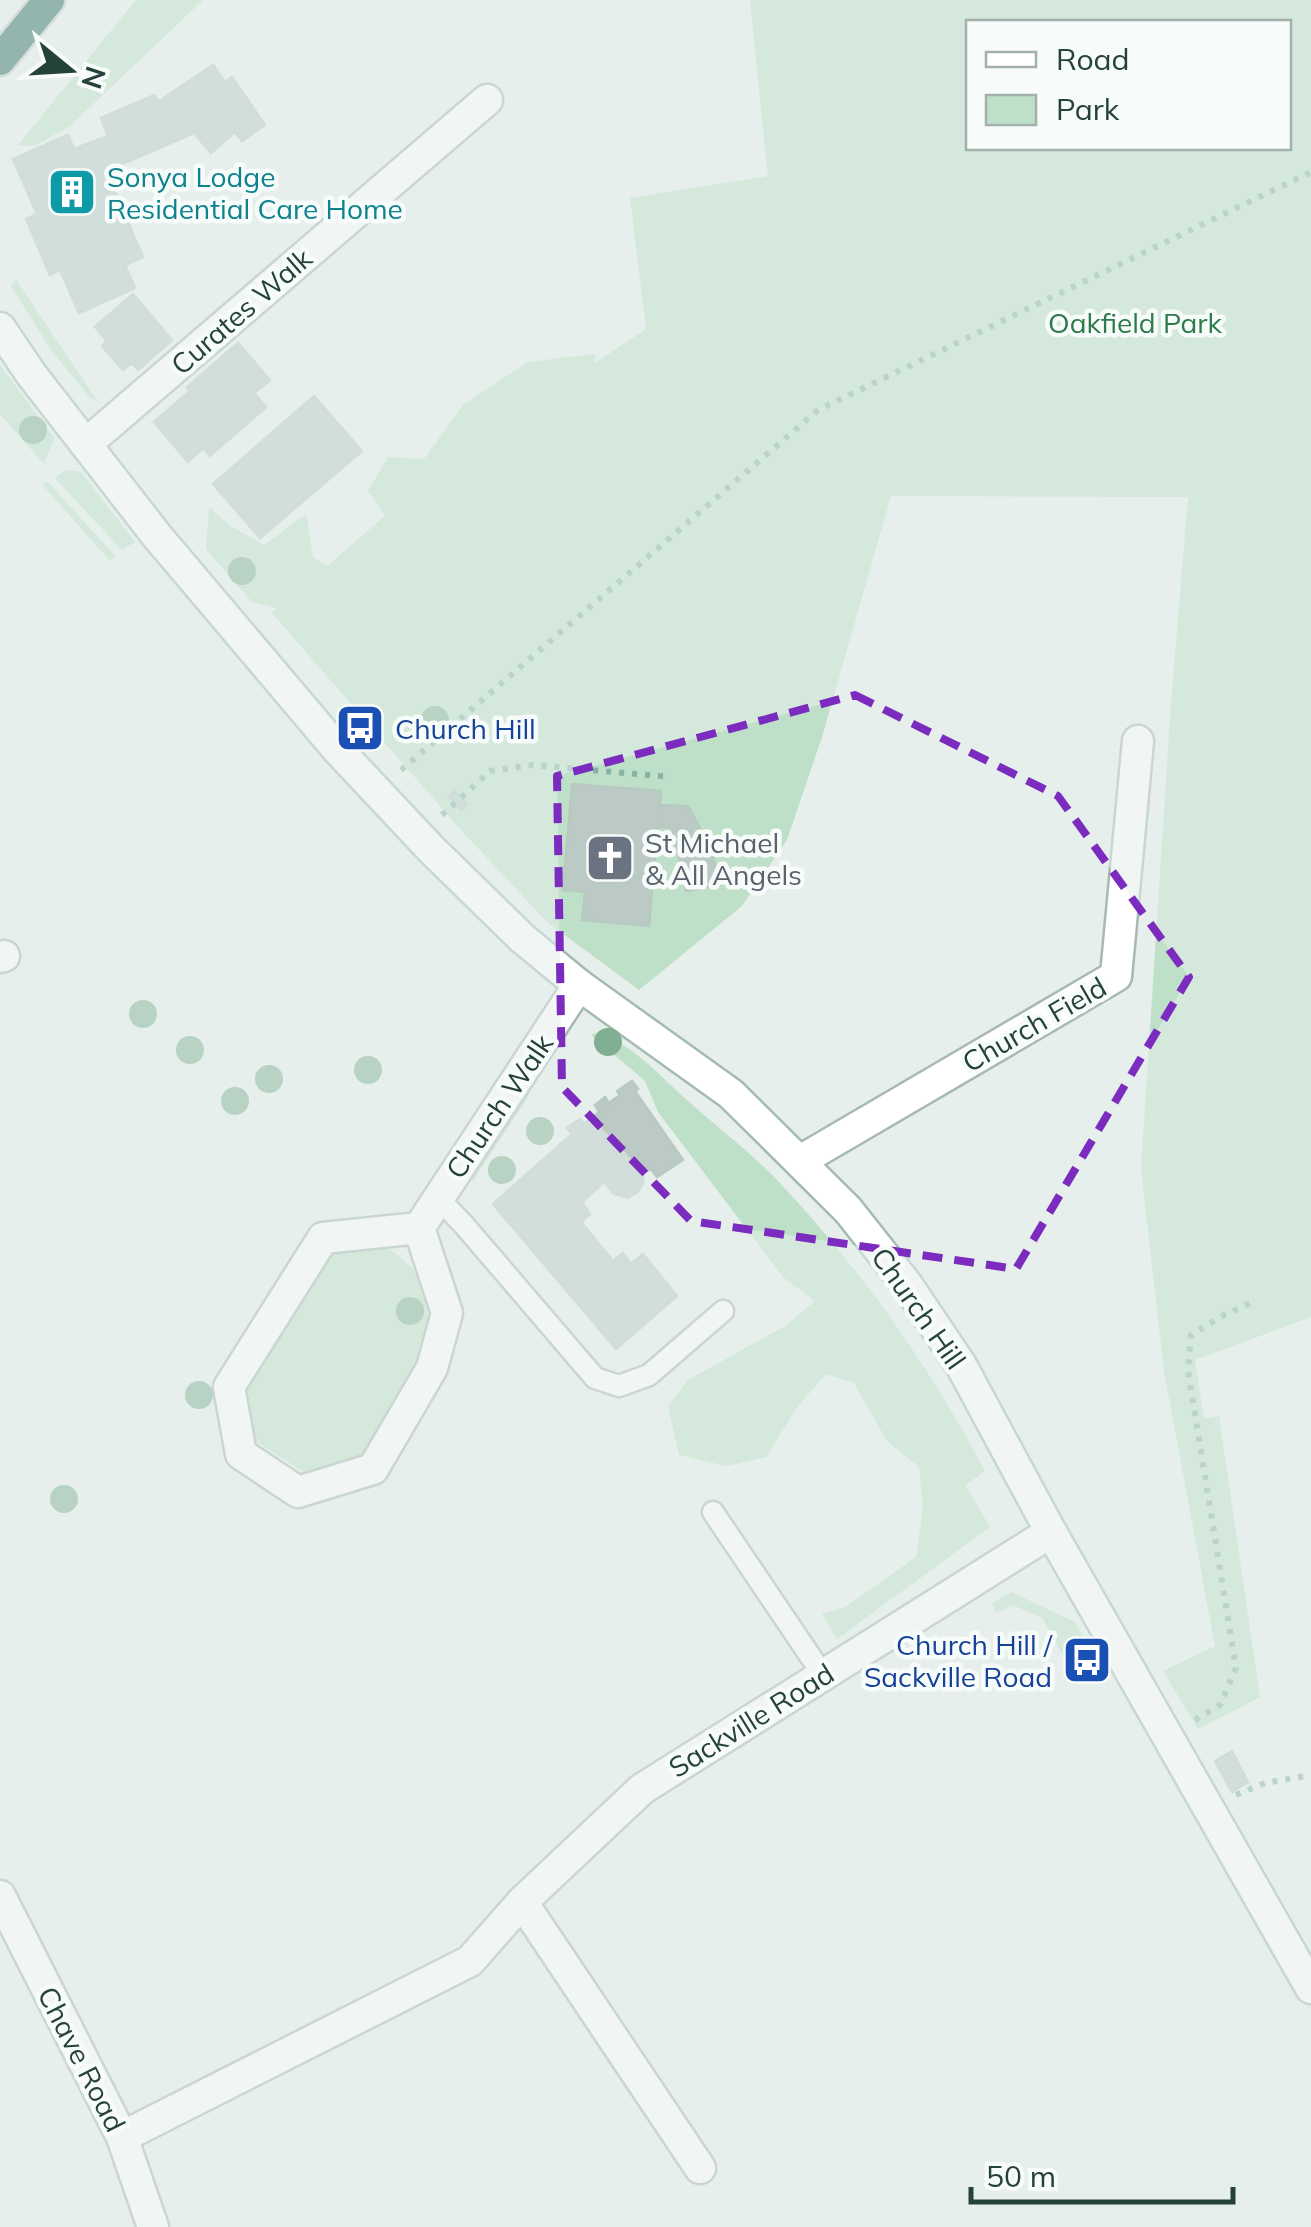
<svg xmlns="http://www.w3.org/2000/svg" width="1311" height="2227" font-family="Mulish,sans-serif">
<rect width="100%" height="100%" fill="#e6efeb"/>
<g fill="#bfe0c8" fill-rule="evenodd">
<path d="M 136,0 L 203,0 L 70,126 L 35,146 L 18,145 Z"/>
<path d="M 750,0 L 1311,0 L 1311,1317 L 1195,1360 L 1204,1419 L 1219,1416 L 1260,1697 L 1198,1729 L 1163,1671 L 1215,1646 L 1164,1371 L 1141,1169 L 1171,703 L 1188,497 L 891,496 L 822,737 L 787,840 L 742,906 L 639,990 L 547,922 L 460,829 L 272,613 L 277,608 L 252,602 L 206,549 L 209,507 L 229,525 L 264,545 L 306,514 L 313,557 L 327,566 L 385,516 L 368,491 L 388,457 L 424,459 L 464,404 L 528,362 L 595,354 L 595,363 L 646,329 L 630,198 L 768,176 ZM 968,22 L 1288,22 L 1288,148 L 968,148 ZM 659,805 L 688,806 L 711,849 L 720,884 L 686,891 L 672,828 L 658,827 L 583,920 L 585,892 Z"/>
<path d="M 16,280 L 96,399 L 91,399 L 51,350 L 11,286 Z"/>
<path d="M 0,365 L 54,438 L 44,464 L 0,414 Z"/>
<path d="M 66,470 L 81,472 L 135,542 L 122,550 L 55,478 Z"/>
<path d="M 48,482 L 115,556 L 110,561 L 42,484 Z"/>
<path d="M 596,1033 C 630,1041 662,1078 687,1100 C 717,1127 750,1152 778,1181 C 860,1268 929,1365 985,1471 L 965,1485 L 990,1527 L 837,1639 L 822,1614 L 844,1608 L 916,1557 L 923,1509 L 919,1467 L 887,1441 L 854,1383 L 826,1374 L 798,1406 L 766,1457 L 726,1466 L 679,1455 L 668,1406 L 688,1380 L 785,1326 L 815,1301 L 783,1277 L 658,1112 L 645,1081 L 591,1035 Z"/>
<path d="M 525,1092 L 529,1096 L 473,1181 L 469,1178 Z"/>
<path d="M 382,1243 L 420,1274 L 432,1337 L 357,1464 L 311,1477 L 253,1439 L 245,1380 L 330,1248 Z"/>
<path d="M 1011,1592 L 1075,1622 L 1096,1661 L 1075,1676 L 1042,1618 L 1013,1605 L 996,1613 L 992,1603 Z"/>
</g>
<g fill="#bbcac4" stroke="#b8c9c2" stroke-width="2.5">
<path d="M 213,65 L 225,82 L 232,77 L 265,125 L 242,141 L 235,132 L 211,153 L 194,133 L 106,171 L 143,257 L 125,265 L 135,288 L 79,313 L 60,270 L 50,275 L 26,219 L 37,214 L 13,159 L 68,135 L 74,149 L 108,136 L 101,118 L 154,95 L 158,102 Z"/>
<path d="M 133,294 L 172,340 L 138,370 L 132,363 L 123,370 L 102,346 L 107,341 L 95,327 Z"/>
<path d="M 238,343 L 270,380 L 254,393 L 266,407 L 210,456 L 203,448 L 188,462 L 154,422 L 190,391 L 187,387 Z"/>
<path d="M 314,396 L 362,451 L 260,538 L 213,484 Z"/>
<path d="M 572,784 L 661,791 L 649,926 L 582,920 L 585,892 L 563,890 Z"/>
<path d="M 454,791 L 467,805 L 461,810 L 449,797 Z"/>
<path d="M 659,805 L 688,806 L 711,849 L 720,885 L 686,891 L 672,828 L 658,827 Z"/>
<path d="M 632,1081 L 638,1089 L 635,1091 L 683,1160 L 657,1177 L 651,1169 L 643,1173 L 643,1182 L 639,1191 L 628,1198 L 614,1194 L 604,1182 L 582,1202 L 590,1214 L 581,1222 L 613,1261 L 623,1253 L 631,1264 L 643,1254 L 677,1296 L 616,1349 L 493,1204 L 572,1134 L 567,1128 L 580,1119 L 584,1124 L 599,1112 L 595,1105 L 605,1097 L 609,1103 L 620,1095 L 617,1091 Z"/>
<path d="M 1232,1751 L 1248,1782 L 1232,1792 L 1215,1761 Z"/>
</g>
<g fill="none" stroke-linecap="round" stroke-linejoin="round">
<g stroke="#a8b8b2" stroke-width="25">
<g id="lane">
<path d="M 438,1198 L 464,1225 L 595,1378 L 619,1386 L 649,1375 L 723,1311"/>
<path d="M 713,1512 L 823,1675"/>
</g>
</g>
<g stroke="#a8b8b2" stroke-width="35">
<g id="street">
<path d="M 86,444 L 487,100"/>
<path d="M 0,957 L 4,956"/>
<path d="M 800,1161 L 1116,976 L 1138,741"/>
<path d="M 419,1228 L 323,1238 L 229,1387 L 241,1454 L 298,1492 L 373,1469 L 432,1368 L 447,1313 L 419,1228 L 579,985"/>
<path d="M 0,1896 L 122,2137 L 153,2227"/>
<path d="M 522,1902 L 700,2168"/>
<path d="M 122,2137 L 470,1961 L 522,1902 L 642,1789 L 1051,1532"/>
</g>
</g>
<g stroke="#a4bbb3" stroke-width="35">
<path id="secondary" d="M 0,328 L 31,374 L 157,536 L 338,750 L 431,849 L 522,938 L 579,985 L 731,1094 L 848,1210 L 905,1282 L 961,1365 L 1051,1532 L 1311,1988"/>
</g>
<g stroke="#c2cac8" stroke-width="35">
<path id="highway" d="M 0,60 L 49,0"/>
</g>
<g stroke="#86b3a5" stroke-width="6" stroke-dasharray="5 8" stroke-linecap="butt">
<path d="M 401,770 L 818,410 L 1311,172"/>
<path d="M 442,815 L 490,771 L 533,765 L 671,777"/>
<path d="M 1195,1720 L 1220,1705 L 1236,1668 L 1188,1371 L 1191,1335 L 1224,1315 L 1255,1301"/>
<path d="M 1236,1795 L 1265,1783 L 1311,1775"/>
</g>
<use href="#lane" stroke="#fff" stroke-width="20"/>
<use href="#street" stroke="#fff" stroke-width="30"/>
<use href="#secondary" stroke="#fff" stroke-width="30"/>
<use href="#highway" stroke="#2f6f62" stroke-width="30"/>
</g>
<g fill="#80af93">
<circle cx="33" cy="430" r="14"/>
<circle cx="242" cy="571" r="14"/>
<circle cx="435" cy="720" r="14"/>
<circle cx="143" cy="1014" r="14"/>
<circle cx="608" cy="1042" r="14"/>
<circle cx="190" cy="1050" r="14"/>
<circle cx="368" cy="1070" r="14"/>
<circle cx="269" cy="1079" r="14"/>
<circle cx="235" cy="1101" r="14"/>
<circle cx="540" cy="1131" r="14"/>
<circle cx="502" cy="1170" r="14"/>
<circle cx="410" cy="1311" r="14"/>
<circle cx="199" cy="1395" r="14"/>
<circle cx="64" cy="1499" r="14"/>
</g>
<path d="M0 0H1311V2227H0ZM 855,695 L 1058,796 L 1189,977 L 1016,1269 L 691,1221 L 562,1087 L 557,776 Z" fill="#e6efeb" fill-opacity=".55" fill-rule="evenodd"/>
<path fill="none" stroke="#7b2cbf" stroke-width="8" stroke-dasharray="20 12" stroke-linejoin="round" d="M 855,695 L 1058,796 L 1189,977 L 1016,1269 L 691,1221 L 562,1087 L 557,776 Z"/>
<defs>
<g id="building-square" transform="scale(2.5)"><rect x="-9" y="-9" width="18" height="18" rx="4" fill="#0f9aa8" stroke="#f7fbf9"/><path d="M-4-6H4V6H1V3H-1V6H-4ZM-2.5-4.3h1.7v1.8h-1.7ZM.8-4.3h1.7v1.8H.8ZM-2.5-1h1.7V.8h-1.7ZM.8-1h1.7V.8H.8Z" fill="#fff"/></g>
<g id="bus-square" transform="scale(2.5)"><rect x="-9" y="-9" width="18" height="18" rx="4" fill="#1a4fb4" stroke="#f7fbf9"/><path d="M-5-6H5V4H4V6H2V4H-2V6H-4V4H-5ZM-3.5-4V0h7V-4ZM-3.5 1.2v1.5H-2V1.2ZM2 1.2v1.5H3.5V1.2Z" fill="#fff"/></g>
<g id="church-square" transform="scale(2.5)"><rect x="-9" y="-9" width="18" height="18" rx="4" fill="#6b7280" stroke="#f7fbf9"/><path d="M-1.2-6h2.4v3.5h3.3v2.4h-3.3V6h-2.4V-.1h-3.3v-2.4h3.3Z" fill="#fff"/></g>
</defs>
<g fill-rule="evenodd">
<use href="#building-square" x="72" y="192"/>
<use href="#bus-square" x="360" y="728"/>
<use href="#church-square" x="610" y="858"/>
<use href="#bus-square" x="1087" y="1660"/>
</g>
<g text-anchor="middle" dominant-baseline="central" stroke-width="9" stroke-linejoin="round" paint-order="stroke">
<g font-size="28" fill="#0d838f" stroke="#f7fbf9" text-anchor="start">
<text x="107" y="176">Sonya Lodge<tspan x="107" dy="32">Residential Care Home</tspan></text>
</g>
<g font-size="28" fill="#24423a" stroke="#f7fbf9">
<text transform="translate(241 311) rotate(-41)">Curates Walk</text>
<text transform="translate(1034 1024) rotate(-30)">Church Field</text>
<text transform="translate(499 1106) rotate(-56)">Church Walk</text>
<text transform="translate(919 1308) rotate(55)">Church Hill</text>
<text transform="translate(751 1720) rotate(-32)">Sackville Road</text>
<text transform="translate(82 2059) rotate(63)">Chave Road</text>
</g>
<g font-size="28" fill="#2d7a4b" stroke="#f7fbf9">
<text x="1135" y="322">Oakfield Park</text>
</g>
<g font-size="28" fill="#164399" stroke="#f7fbf9" text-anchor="start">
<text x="395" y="728">Church Hill</text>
<text x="1052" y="1644" text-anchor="end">Church Hill /<tspan x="1052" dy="32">Sackville Road</tspan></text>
</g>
<g font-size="28" fill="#5b616d" stroke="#f7fbf9" text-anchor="start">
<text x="645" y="842">St Michael<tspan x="645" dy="32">&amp; All Angels</tspan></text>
</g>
</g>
<rect x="966" y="20" width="325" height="130" fill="#f7fbf9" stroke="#a3b1ad" stroke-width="2.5"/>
<rect x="986" y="52" width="50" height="15" fill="#ffffff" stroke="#a3b1ad" stroke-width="2.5"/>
<text x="1056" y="70" font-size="30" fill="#24423a">Road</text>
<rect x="986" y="95" width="50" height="30" fill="#bfe0c8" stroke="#a3b1ad" stroke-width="2.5"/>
<text x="1056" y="120" font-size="30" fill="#24423a">Park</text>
<g transform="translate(70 70) rotate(108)" stroke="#f7fbf9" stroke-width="8" paint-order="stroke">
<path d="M0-8L18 38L0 25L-18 38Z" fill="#24423a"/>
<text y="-15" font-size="28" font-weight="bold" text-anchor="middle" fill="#24423a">N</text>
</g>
<path d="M971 2187v15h262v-15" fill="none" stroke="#24423a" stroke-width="5"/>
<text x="986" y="2187" font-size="30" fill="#24423a" stroke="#f7fbf9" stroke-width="8" paint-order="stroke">50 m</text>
</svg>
